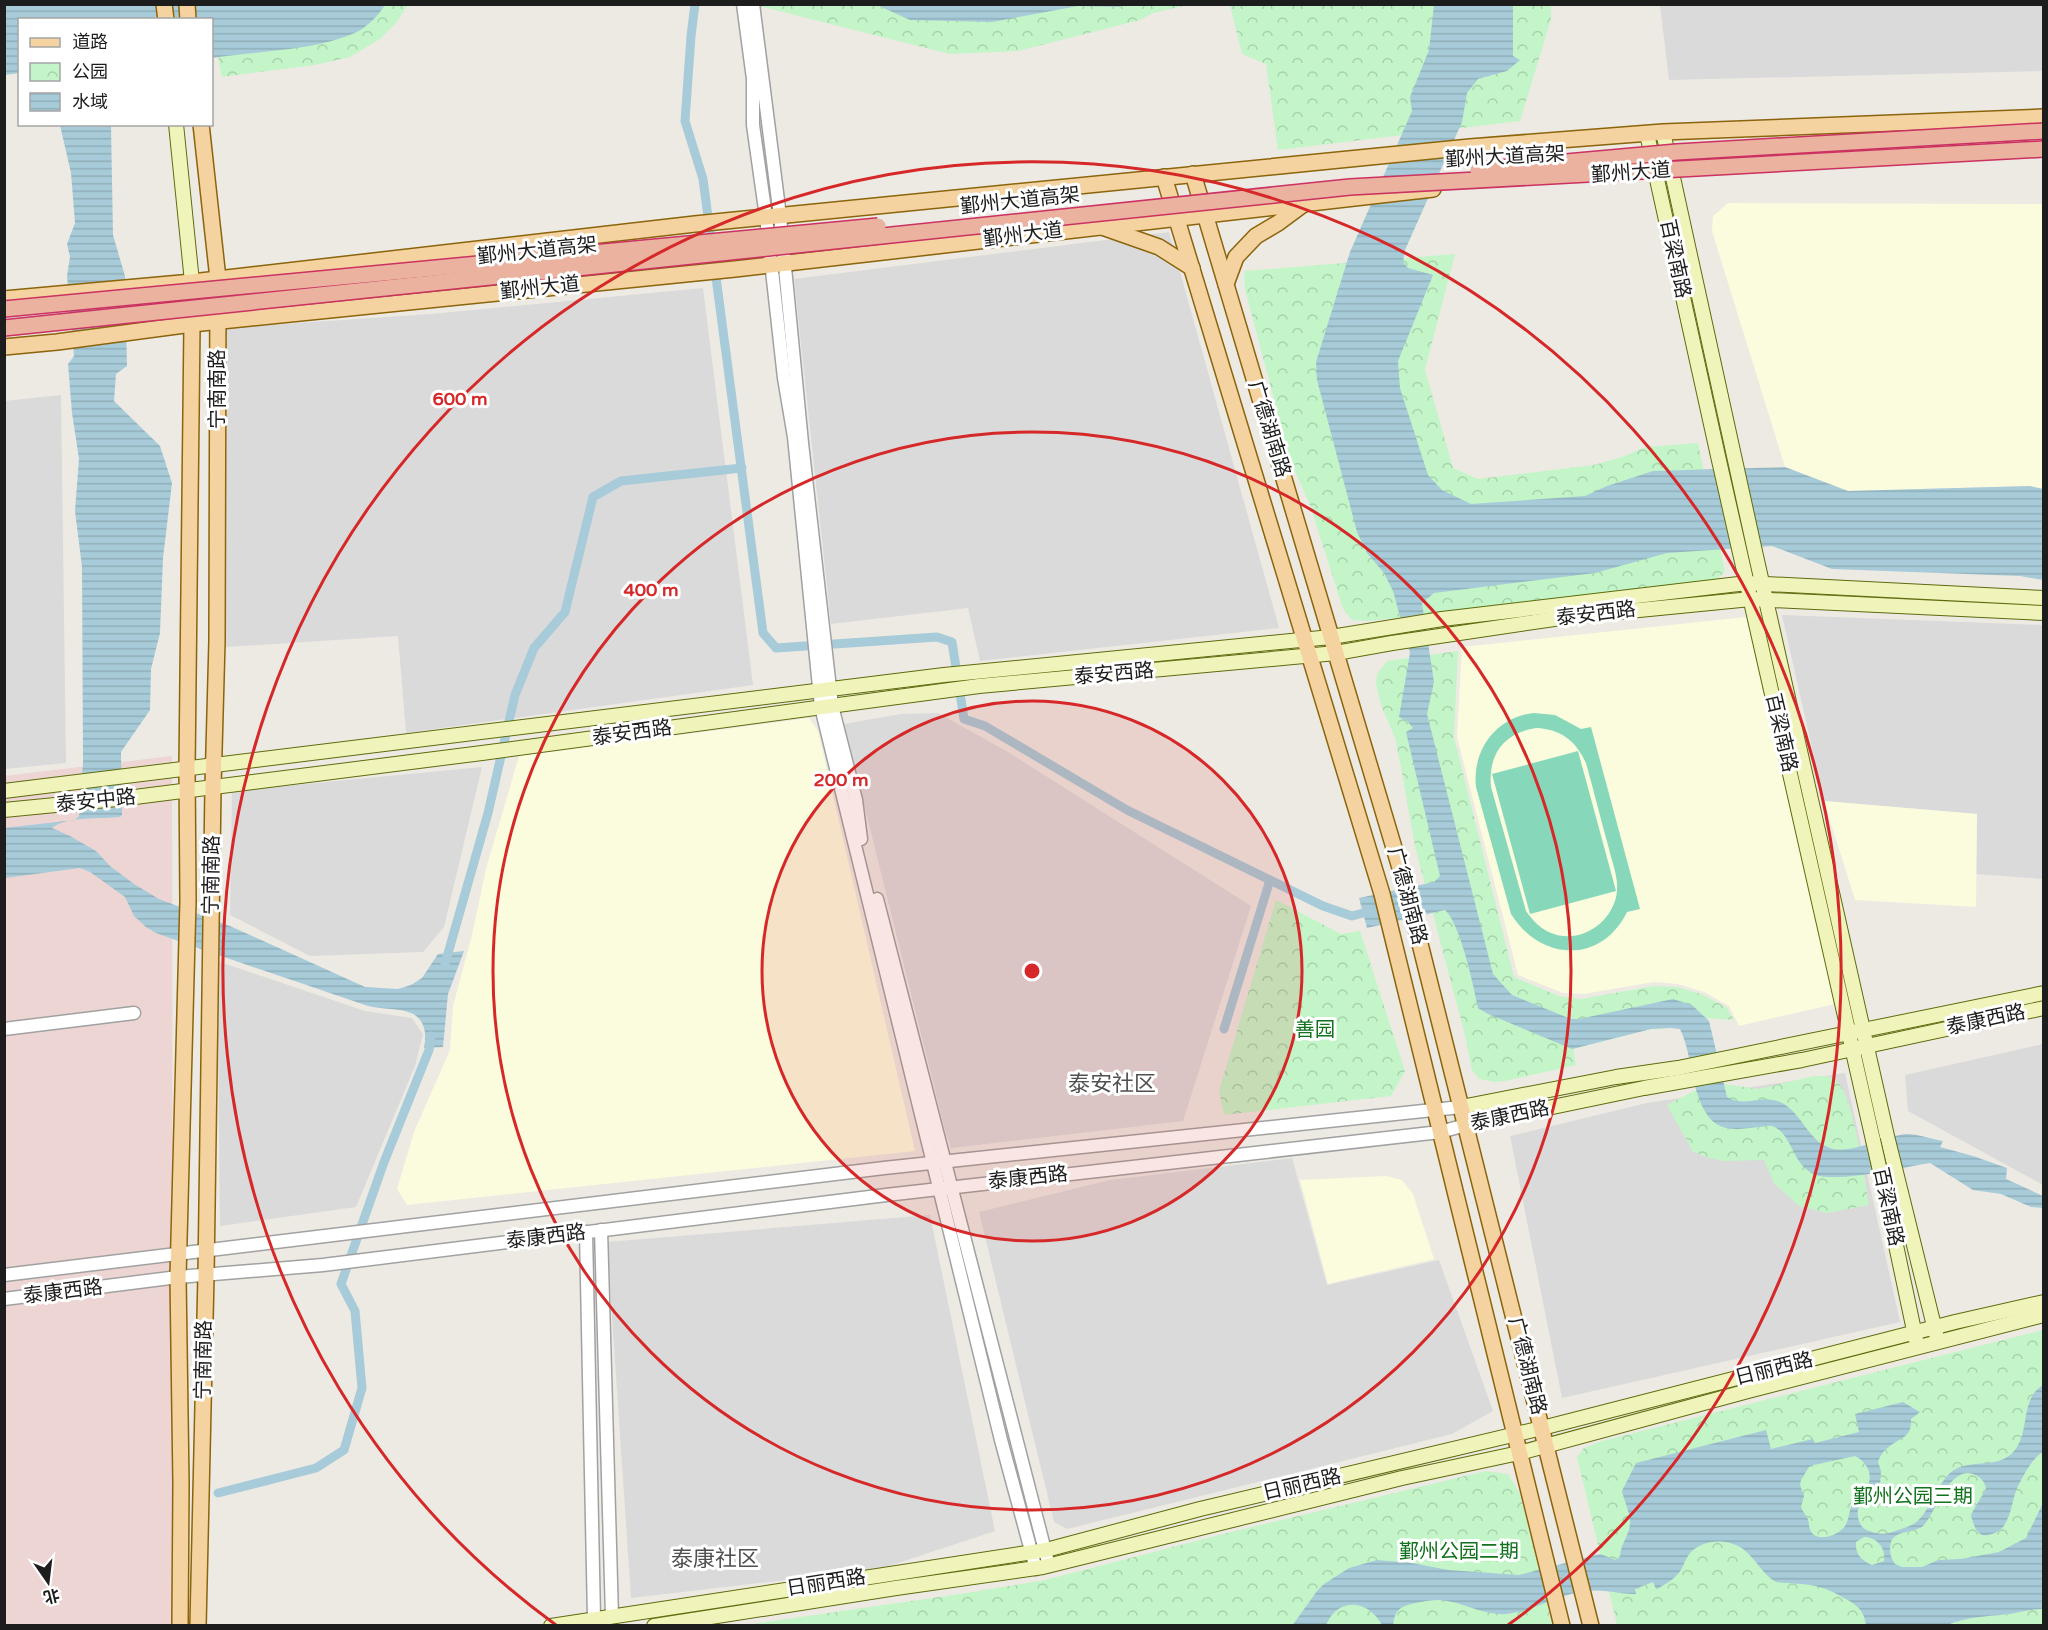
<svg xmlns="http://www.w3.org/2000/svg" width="2048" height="1630" font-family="'Varela Round','Noto Sans SC',sans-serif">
<defs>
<pattern id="park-crowns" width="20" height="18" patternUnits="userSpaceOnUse" patternTransform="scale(1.5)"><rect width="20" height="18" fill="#c3f5c8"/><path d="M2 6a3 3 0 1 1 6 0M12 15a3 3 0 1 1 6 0" fill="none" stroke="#a7d2ab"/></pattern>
<pattern id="water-rules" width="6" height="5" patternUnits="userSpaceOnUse" patternTransform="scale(1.5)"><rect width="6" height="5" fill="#a7cbd8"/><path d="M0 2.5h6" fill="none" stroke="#8faeb9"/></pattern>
</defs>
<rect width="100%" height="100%" fill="#edeae3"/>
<g fill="#dbdada">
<path d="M 1660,5 L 2043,5 L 2043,71 L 1669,80 Z"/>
<path d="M 1169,232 L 1279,628 L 980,661 L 968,608 L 831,624 L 794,279 Z"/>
<path d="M 703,288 L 753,685 L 406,733 L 398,636 L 226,647 L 226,328 L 431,314 Z"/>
<path d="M 61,395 L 66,763 L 5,769 L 5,401 Z"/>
<path d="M 1782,615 L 2043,625 L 2043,879 L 1976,874 L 1977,814 L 1824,801 Z"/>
<path d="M 938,713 L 1008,752 L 1251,906 L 1183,1121 L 951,1148 L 945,1130 L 844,724 L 901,714 Z"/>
<path d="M 482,767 L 444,927 L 423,952 L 310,956 L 230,915 L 232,791 Z"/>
<path d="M 217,961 L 365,1011 L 412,1018 L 423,1034 L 415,1066 L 356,1207 L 220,1226 Z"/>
<path d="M 2043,1044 L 2043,1185 L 1908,1111 L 1905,1075 Z"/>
<path d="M 1845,1073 L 1900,1322 L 1562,1398 L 1510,1136 L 1647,1103 Z"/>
<path d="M 1292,1158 L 1327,1285 L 1439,1260 L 1493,1411 L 1452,1434 L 1067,1529 L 1054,1522 L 979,1212 L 1110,1180 Z"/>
<path d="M 930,1215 L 995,1531 L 880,1569 L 631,1598 L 607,1242 Z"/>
</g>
<path fill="#edd5d4" d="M 172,756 L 173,1625 L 5,1625 L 4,776 Z"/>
<g fill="#fbfcdd">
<path d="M 1728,203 L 2043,204 L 2043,489 L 2030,486 L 1848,491 L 1785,467 L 1712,231 L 1713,216 Z"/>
<path d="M 1746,617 L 1835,1004 L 1739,1026 L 1729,1006 L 1704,992 L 1678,984 L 1654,982 L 1583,994 L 1563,993 L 1518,975 L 1457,737 L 1462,647 Z"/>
<path d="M 809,718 L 818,731 L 915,1151 L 407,1205 L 397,1189 L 414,1132 L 450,1050 L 453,1006 L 472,935 L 486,869 L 519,756 Z"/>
<path d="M 1824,801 L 1977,814 L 1976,907 L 1855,900 Z"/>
<path d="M 1386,1176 L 1402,1180 L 1413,1194 L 1434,1259 L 1328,1284 L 1300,1180 Z"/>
</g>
<g fill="url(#park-crowns)">
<path d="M 1551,4 L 1551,19 L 1520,121 L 1278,150 L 1266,64 L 1242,54 L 1230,5 Z"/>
<path d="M 206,5 L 408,5 L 396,23 L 380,39 L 350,57 L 315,65 L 222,77 C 217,53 214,27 206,5 Z"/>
<path d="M 755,5 L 1188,5 L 1153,13 L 1140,20 L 1018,51 L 950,54 Z"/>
<path d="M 1455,254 L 1425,370 L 1453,468 L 1478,479 L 1594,465 L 1622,457 L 1646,447 L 1698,443 L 1725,572 L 1717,579 L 1705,582 L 1609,592 L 1587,597 L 1368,621 L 1352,620 L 1343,609 L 1310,505 L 1290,460 L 1245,289 L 1244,271 Z"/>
<path d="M 1458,651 L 1454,737 L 1514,977 L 1559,996 L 1581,999 L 1654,986 L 1677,987 L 1701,994 L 1726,1007 L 1734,1020 L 1706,1018 L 1670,1028 L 1651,1029 L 1573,1049 L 1576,1065 L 1505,1081 L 1495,1082 L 1479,1079 L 1472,1070 L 1464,1031 L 1415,847 L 1401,767 L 1395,738 L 1381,705 L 1376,684 L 1377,674 L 1387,661 Z"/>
<path d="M 1276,900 L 1341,934 L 1360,931 L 1405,1071 L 1391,1096 L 1224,1115 L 1219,1091 Z"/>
<path d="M 1814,1076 C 1821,1076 1830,1075 1836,1080 C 1854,1096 1865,1180 1869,1205 L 1827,1213 L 1799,1206 L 1774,1183 L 1764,1160 L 1724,1161 L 1709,1158 L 1693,1152 L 1667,1105 L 1696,1090 L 1724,1084 L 1759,1089 Z"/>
<path d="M 2043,1330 L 2043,1625 L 1617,1625 L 1577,1457 L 1584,1448 L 1602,1441 Z"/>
<path d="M 1486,1471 L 1508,1474 L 1520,1494 L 1552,1625 L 738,1626 L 953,1595 L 1045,1580 L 1227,1533 Z"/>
</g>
<g fill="#87d7ba" fill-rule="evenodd">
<path d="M 1534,713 L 1555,715 L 1581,729 L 1591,727 L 1640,909 L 1627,912 C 1601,965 1540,961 1511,914 L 1476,787 C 1472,749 1497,717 1534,713 ZM 1536,728 C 1561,729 1576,741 1586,763 C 1594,792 1601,820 1609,849 C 1612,862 1618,876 1617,890 C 1616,913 1595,934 1572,936 C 1552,938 1537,927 1526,911 L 1491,787 C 1488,755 1503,733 1536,728 Z"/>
<path d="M 1578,751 L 1616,891 L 1530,914 L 1492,774 Z"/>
</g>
<g fill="url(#water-rules)" fill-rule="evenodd">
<path d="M 5,5 L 385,5 C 379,15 366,28 355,33 C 313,51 256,51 212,58 L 212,20 L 20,20 L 19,73 L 5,75 Z"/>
<path d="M 877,5 L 1129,5 L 1118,7 L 1078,6 L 992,22 L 910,20 Z"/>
<path d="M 1434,5 L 1513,5 L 1513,56 L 1520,60 L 1507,71 L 1478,79 L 1467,93 L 1462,122 L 1405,250 L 1403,262 L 1408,268 L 1433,275 L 1398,361 L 1400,388 L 1428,475 L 1442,490 L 1471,504 L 1585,496 L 1607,486 L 1653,471 L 1785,467 L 1848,491 L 2030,486 L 2043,489 L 2043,580 L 2020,576 L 1832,569 L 1772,546 L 1667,553 L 1595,573 L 1434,593 L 1422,603 L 1434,682 L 1427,714 L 1493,974 L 1512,995 L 1571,1019 L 1579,1019 L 1673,999 L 1692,1005 L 1709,1021 L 1727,1097 C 1744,1108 1761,1094 1780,1102 C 1802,1112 1807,1140 1830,1148 C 1851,1155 1884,1136 1906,1134 C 1918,1134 1931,1139 1943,1141 L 1940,1147 L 1973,1156 L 2007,1168 L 2006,1179 L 2043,1196 L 2043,1208 L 2031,1207 L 2001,1194 L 1973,1190 L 1930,1163 C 1903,1167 1837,1184 1813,1174 C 1809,1172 1805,1168 1802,1165 C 1792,1154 1788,1131 1772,1126 C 1768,1125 1762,1127 1758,1127 C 1740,1129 1720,1133 1708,1116 C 1690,1090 1693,1056 1680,1029 L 1670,1028 L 1651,1029 L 1572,1049 L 1488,1014 L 1478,1008 C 1473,985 1461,925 1445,910 L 1367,928 L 1359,898 L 1434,882 L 1440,876 L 1406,732 L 1413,728 L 1407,721 L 1399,717 L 1410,653 L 1393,591 L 1384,573 L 1367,553 L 1357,532 L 1317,380 L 1316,362 L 1350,252 L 1412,111 L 1410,97 L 1429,50 Z"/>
<path d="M 60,125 L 111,125 L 113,235 L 125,276 L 127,366 L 116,374 L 114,401 L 160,446 L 172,483 L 163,558 L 160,633 L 151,669 L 150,710 L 121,752 L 122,815 L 120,817 C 102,819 65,816 52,828 L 70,836 L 96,851 L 110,866 L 134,884 L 159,899 L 230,926 L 365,987 L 398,989 L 411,985 L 422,978 L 438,954 L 464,951 L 448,994 L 443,1047 L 424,1048 C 427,1034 425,1019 411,1013 C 397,1007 379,1010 365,1005 C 295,981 225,958 156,933 L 146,927 L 134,916 L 125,897 L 90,872 L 80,868 L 5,878 L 4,828 L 75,820 L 79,816 L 83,762 L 82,567 L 75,511 L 79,459 L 72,413 L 68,364 L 74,356 L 67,276 L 70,257 L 67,244 L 75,223 L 71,173 Z"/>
<path d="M 2043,1385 L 2043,1452 C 2032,1458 2024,1475 2018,1486 C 2010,1502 2012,1533 1987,1535 C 1976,1537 1974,1524 1971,1516 C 1973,1509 1986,1491 1986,1488 C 1985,1483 1982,1479 1979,1477 C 1951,1458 1936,1514 1923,1526 C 1914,1533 1895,1530 1891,1542 C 1889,1549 1890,1558 1895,1564 L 1902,1567 L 1922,1567 L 1938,1560 L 1961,1559 L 1999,1552 L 2026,1538 L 2043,1503 L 2043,1609 C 2032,1609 2021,1612 2010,1614 C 1992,1616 1964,1617 1948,1625 L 1866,1625 C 1864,1610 1857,1605 1844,1598 C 1817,1582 1806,1585 1776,1582 C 1764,1576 1755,1558 1743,1549 C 1728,1538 1703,1539 1690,1553 C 1686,1558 1684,1564 1681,1570 C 1676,1578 1667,1583 1659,1588 L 1656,1589 L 1653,1582 L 1635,1589 L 1636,1594 L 1632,1594 C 1616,1593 1602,1589 1586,1591 C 1559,1594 1534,1611 1506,1614 C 1483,1616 1462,1601 1439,1600 C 1430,1600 1420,1602 1411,1604 C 1399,1607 1394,1612 1393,1626 L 1382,1625 C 1369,1600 1338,1596 1326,1625 L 1292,1626 L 1317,1591 L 1324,1584 L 1349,1568 L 1377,1560 L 1412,1563 L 1448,1570 L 1519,1575 L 1600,1554 L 1616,1560 L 1620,1556 C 1621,1544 1629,1535 1630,1524 C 1631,1514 1624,1501 1622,1491 L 1636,1463 L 1766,1430 L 1771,1449 L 1813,1439 L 1815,1443 L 1859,1432 L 1855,1414 L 1903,1402 L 1920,1412 L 1911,1419 C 1911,1423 1911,1426 1910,1429 C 1906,1442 1885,1441 1878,1462 L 1881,1471 L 1880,1485 C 1870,1496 1853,1503 1859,1521 C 1861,1528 1866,1530 1872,1532 C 1882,1535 1889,1534 1898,1530 C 1904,1528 1911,1526 1915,1523 C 1929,1513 1936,1487 1949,1474 C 1967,1456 1998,1472 2015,1450 C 2030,1431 2020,1399 2043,1385 ZM 1855,1456 C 1868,1462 1875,1478 1865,1490 C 1861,1496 1856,1498 1852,1504 C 1849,1511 1849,1520 1845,1526 C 1839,1535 1820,1542 1812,1533 C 1809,1529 1809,1524 1808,1519 C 1806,1515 1803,1512 1801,1507 L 1804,1496 L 1800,1485 L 1801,1480 L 1809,1467 L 1814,1465 ZM 1864,1537 C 1877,1537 1886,1548 1884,1561 L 1872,1565 C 1861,1560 1855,1554 1856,1542 Z"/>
</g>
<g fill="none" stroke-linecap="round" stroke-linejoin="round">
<g stroke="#a7cbd8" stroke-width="9">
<path d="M 695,4 L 691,36 L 685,121 L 703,179 L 763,633 L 776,648 L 937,637 L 952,642 L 964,719 L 985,726 L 1127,810 L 1323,906 L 1352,916 L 1374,910"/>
<path d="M 445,964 L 488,813 L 515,695 L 534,648 L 565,612 L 593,497 L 621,481 L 742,468"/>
<path d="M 1224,1029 L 1270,880"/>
<path d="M 218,1493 L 316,1468 L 344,1450 L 362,1388 L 355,1311 L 341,1284 L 384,1162 L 429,1050 L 431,1036"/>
</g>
<g stroke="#a1a1a1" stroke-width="15">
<g id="tertiary">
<path d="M 743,4 L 753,79 L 753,125 L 766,217 L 784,378 L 794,437 L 821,707 L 1001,1440 L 1036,1569"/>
<path d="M 753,4 L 780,216 L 802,443 L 832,706 L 856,800 L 861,839"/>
<path d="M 877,899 L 1049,1566"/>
<path d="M 4,1029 L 134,1013"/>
<path d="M 601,1230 L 612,1617"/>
<path d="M 586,1232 L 594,1618"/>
<path d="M 4,1275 L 884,1168 L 1461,1107"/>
<path d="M 4,1299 L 178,1277 L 323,1265 L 886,1195 L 1440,1132 L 1466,1125"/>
</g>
</g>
<g stroke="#5e6b0d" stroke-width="16">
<g id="secondary">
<path d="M 176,124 L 192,282 L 192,320"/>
<path d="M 1663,132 L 1756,556 L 1887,1136 L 1936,1334"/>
<path d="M 1647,134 L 1718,456 L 1873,1140"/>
<path d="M 4,791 L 944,675 L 1331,637 L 1442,619 L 1747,583 L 2044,598"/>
<path d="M 4,810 L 127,798 L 482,753 L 979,686 L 1336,653 L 1392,643 L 1568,617 L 1751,599 L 2044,613"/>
<path d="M 1461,1107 L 1616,1077 L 1678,1068 L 2044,993"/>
<path d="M 1466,1125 L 1644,1088 L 1802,1060 L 2044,1008"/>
<path d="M 1885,1193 L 1916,1340"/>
<path d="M 551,1626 L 1046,1550 L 1200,1509 L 1542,1428 L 1955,1322 L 2044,1302"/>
<path d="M 654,1626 L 896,1588 L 1043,1567 L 1402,1478 L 1519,1453 L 1748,1391 L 2044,1315"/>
</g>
</g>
<g stroke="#8b640b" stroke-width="18">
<g id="primary">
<path d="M 164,4 L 166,20"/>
<path d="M 187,4 L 188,20"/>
<path d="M 1193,174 L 1406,888 L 1591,1626"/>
<path d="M 1164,177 L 1382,894 L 1562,1626"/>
<path d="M 1102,227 L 1159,247 L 1192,268"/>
<path d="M 1226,284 L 1236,257 L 1256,236 L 1278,223 L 1305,203"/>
<path d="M 4,299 L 192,282 L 695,224 L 1470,147 L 1663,132 L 2044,117"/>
<path d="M 4,347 L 57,342 L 192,324 L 735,269 L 1433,189"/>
<path d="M 180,1626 L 181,1484 L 178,1277 L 188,901 L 187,769 L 192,324"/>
<path d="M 198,1626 L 206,1275 L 213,787 L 217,641 L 218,279 L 201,124"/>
</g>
</g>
<use href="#tertiary" stroke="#fff" stroke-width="12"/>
<use href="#secondary" stroke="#f0f4bb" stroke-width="14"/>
<use href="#primary" stroke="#f4d3a1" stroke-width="15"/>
<g stroke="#5e6b0d" stroke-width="16" stroke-linecap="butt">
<path id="secondary-bridge" d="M 1873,1140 L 1885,1193"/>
</g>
<g stroke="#cb3161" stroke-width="18" stroke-linecap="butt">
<g id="trunk-bridge">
<path d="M 1478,170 L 1677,152 L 2044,131"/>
<path d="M 4,309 L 878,226"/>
<path d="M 4,328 L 1350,187 L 2044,149"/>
</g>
</g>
<use href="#secondary-bridge" stroke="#f0f4bb" stroke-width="14"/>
<use href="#trunk-bridge" stroke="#eab29f" stroke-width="15"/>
</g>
<circle cx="1032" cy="971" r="270" fill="#d62828" fill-opacity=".12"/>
<g fill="none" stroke="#d62828" stroke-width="3">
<circle cx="1032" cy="971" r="270"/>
<circle cx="1032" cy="971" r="539"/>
<path d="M556 1625A809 809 0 1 1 1508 1625"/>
</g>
<g text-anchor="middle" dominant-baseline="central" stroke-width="6" stroke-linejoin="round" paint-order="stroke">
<g font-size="20" fill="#1d1d1d" stroke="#fff">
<text transform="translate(1505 157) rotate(-3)">鄞州大道高架</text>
<text transform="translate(1631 173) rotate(-4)">鄞州大道</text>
<text transform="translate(1020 201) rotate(-6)">鄞州大道高架</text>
<text transform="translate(1023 235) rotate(-7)">鄞州大道</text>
<text transform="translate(537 251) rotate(-6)">鄞州大道高架</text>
<text transform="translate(1675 259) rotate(78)">百梁南路</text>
<text transform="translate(540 288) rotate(-6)">鄞州大道</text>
<text transform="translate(218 389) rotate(-90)">宁南南路</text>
<text transform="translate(1269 429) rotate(73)">广德湖南路</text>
<text transform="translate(1596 614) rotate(-7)">泰安西路</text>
<text transform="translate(1114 674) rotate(-5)">泰安西路</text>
<text transform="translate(632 733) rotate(-8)">泰安西路</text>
<text transform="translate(1781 733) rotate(77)">百梁南路</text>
<text transform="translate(96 801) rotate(-6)">泰安中路</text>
<text transform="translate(212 875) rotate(-89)">宁南南路</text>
<text transform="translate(1407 896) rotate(75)">广德湖南路</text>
<text transform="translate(1986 1020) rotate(-12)">泰康西路</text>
<text transform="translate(1510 1116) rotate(-12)">泰康西路</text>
<text transform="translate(1028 1178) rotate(-6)">泰康西路</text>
<text transform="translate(1888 1207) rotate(78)">百梁南路</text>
<text transform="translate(546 1237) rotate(-7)">泰康西路</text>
<text transform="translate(63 1292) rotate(-7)">泰康西路</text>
<text transform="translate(204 1360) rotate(-89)">宁南南路</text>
<text transform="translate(1527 1366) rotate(76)">广德湖南路</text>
<text transform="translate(1774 1369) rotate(-14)">日丽西路</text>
<text transform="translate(1302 1485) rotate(-13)">日丽西路</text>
<text transform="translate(826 1583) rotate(-9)">日丽西路</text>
</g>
<g font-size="20" fill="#13721e" stroke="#fff">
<text x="1315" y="1030">善园</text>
<text x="1913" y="1497">鄞州公园三期</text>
<text x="1459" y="1552">鄞州公园二期</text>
</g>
<g font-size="22" fill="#505050" stroke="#fff">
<text x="1112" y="1084">泰安社区</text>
<text x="715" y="1559">泰康社区</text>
</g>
</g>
<circle cx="1032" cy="971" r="9" fill="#d62828" stroke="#fff" stroke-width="3"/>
<g font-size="18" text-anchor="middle" font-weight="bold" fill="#d62828" stroke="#fff" stroke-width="6" stroke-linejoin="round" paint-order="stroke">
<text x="460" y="405">600 m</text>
<text x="651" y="596">400 m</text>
<text x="841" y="786">200 m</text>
</g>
<rect width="2048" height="1630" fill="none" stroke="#1d1d1d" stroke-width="12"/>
<rect x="18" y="18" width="195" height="108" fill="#ffffff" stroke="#a5a5a5" stroke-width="1.5"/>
<rect x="30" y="38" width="30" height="9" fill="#f4d3a1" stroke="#a5a5a5" stroke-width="1.5"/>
<text x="72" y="48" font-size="18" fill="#1d1d1d">道路</text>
<rect x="30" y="63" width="30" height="18" fill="url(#park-crowns)" stroke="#a5a5a5" stroke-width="1.5"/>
<text x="72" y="78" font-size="18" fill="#1d1d1d">公园</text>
<rect x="30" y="93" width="30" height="18" fill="url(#water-rules)" stroke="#a5a5a5" stroke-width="1.5"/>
<text x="72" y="108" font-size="18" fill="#1d1d1d">水域</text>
<g transform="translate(48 1582) rotate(166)" stroke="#ffffff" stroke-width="4.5" paint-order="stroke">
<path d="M0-4.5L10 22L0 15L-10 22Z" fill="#1d1d1d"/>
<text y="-9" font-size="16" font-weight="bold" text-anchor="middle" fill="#1d1d1d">北</text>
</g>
</svg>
